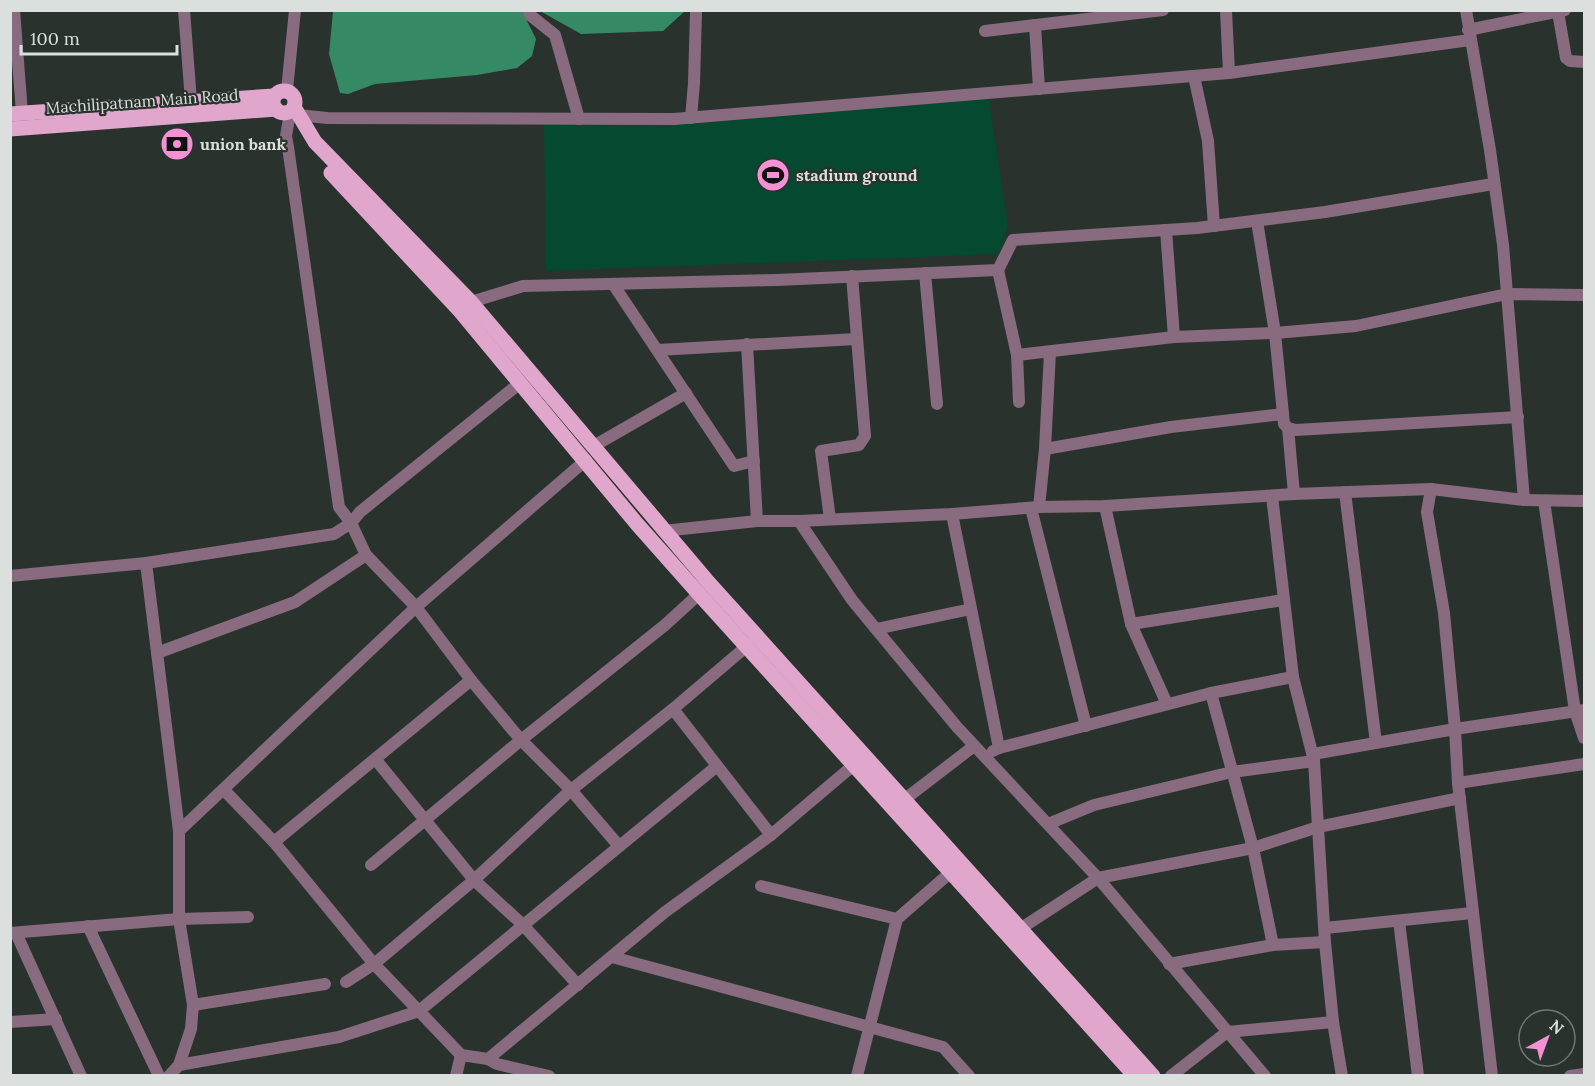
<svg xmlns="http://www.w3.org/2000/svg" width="1595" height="1086" font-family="Lora,serif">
<rect width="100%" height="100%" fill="#2a322e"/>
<path fill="#054930" d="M 988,95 L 1008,226 L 999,254 L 546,271 L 544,123 Z"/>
<g fill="#358a65">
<path d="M 333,11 L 522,11 L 536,39 L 532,56 L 517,68 L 477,75 L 375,84 L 348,94 L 340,93 L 329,54 Z"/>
<path d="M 540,11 L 685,11 L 663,31 L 581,34 Z"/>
</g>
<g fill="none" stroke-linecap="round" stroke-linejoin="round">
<g stroke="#886b7e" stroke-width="12">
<path d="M 14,10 L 22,113"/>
<path d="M 184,10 L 191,101"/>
<path d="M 528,10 L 530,15 L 555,35 L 579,119"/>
<path d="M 1226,10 L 1229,73"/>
<path d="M 1558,12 L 1566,58 L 1570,61 L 1584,62"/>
<path d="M 1035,25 L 1039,89"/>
<path d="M 1468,30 L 1565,10"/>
<path d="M 985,31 L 1163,10"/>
<path d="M 1194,76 L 1208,141 L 1214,226"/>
<path d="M 298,115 L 327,118 L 674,119 L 1229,73 L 1470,40"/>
<path d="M 691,118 L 694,83 L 696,12"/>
<path d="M 1257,221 L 1275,333 L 1284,424 L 1288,428 L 1296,430 L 1518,417"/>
<path d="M 1166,230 L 1174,337"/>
<path d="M 998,270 L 1017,355 L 1174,337 L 1275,333 L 1356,326 L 1507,294 L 1584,295"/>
<path d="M 925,273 L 937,404"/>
<path d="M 613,284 L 734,466 L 754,461"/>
<path d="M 471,302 L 523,286 L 777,280 L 998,270 L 1013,240 L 1197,228 L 1325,212 L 1493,184"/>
<path d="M 747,344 L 757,521"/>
<path d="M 658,350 L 856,339"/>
<path d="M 1017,355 L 1019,402"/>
<path d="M 1288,428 L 1294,494"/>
<path d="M 592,447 L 686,393"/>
<path d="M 1045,449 L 1171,427 L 1283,414"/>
<path d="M 1431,489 L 1427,512 L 1444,613 L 1455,729 L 1458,783 L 1492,1076"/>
<path d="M 1345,492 L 1376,743"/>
<path d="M 1272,496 L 1293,677 L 1314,761 L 1325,942 L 1333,1022 L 1342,1076"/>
<path d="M 1524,500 L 1584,501"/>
<path d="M 1544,501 L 1575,711 L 1584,738"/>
<path d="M 1105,506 L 1131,624 L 1167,704"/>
<path d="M 1039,507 L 1045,449 L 1050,352"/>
<path d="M 1031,508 L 1086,726"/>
<path d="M 952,514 L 999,748"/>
<path d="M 830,519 L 821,451 L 859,445 L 865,436 L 852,276"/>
<path d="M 799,521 L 852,600 L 957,727 L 1098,878 L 1265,1076"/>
<path d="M 366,555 L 416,607 L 471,680 L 521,740 L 571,790 L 673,709 L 747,646 L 754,643"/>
<path d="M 146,563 L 179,831 L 179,919 L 193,1005 L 191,1029 L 179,1065 L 169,1076"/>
<path d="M 10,576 L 146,563 L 334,534 L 351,523 L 339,507 L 288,147 L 286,136 L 289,119"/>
<path d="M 1131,624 L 1283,600"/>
<path d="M 876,629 L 971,609"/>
<path d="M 157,653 L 295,602 L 366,555 L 351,523 L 360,512 L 520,383"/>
<path d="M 673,709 L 771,835 L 855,764"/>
<path d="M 993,751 L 999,748 L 1211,693"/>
<path d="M 1313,754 L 1455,729 L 1584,710"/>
<path d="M 376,760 L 474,880 L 523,925 L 578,985"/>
<path d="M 1458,783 L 1584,764"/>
<path d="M 224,790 L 274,842 L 374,964 L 461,1055 L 488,1059 L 665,912 L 771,835"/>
<path d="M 905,799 L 974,746"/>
<path d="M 1048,824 L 1094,805 L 1232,772 L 1314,761"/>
<path d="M 179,831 L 416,607 L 586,460"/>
<path d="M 274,842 L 471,680"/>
<path d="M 371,865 L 521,740 L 665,625 L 699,594"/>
<path d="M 761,886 L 897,919"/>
<path d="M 1399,921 L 1418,1076"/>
<path d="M 88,926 L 159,1076"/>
<path d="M 1325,928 L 1472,913"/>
<path d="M 1020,929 L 1098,878 L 1253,848 L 1318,827 L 1460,798"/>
<path d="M 10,933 L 179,919 L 248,917"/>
<path d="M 16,933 L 81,1076"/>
<path d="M 1273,945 L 1253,848 L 1211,693 L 1293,677"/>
<path d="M 612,957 L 943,1047 L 969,1076"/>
<path d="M 1169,964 L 1273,945 L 1325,942"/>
<path d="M 346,982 L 374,964 L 474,880 L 571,790 L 619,846"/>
<path d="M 193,1005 L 325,984"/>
<path d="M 10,1022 L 56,1019"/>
<path d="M 488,1059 L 497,1064 L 549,1076"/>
<path d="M 179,1065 L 339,1037 L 419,1011 L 717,766"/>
<path d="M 456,1076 L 461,1055"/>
<path d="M 857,1076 L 897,919 L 951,872"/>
<path d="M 1171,1076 L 1227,1032 L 1333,1022"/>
<path d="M 1570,1076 L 1584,1074"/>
</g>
<g stroke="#886b7e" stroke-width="12">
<path d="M 287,90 L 295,10"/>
<path d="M 663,531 L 757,521 L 799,521 L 952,514 L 1039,507 L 1105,506 L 1294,494 L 1431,489 L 1524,500 L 1503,245 L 1490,150 L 1466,10"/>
</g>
<g stroke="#e1a6cc" stroke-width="15">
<circle cx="284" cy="102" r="11"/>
<path d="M 294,107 L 315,142 L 471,302 L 709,583 L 1153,1076"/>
<path d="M 10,114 L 274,96"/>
<path d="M 10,129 L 276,109"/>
<path d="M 331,173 L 460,311 L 637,524 L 699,594 L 1135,1076"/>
</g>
</g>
<defs>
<g id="bank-disc" transform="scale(1.725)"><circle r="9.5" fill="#f491d4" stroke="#2a322e"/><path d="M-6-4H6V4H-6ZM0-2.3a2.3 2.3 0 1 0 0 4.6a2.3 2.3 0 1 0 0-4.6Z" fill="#111"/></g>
<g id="stadium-disc" transform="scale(1.725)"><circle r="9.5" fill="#f491d4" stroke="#2a322e"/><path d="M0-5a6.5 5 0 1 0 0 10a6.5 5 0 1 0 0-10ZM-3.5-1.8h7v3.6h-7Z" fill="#111"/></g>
</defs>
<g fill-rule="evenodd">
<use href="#bank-disc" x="177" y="144"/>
<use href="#stadium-disc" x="773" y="175"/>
</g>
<g text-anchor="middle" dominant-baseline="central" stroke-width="4.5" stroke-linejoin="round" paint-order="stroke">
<g font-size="16" fill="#dbdfdd" stroke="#2a322e">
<text transform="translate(142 101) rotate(-4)">Machilipatnam Main Road</text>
</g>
<g font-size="16" font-weight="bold" fill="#dbdfdd" stroke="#2a322e" text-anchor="start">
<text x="200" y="144">union bank</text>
<text x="796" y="175">stadium ground</text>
</g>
</g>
<rect width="1595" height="1086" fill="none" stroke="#dbdfdd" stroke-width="24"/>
<g transform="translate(1547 1038) rotate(41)"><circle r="28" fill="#2a322e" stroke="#717774" stroke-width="1.5"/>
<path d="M0-4.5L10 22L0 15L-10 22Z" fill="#f491d4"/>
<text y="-9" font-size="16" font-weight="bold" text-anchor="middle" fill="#dbdfdd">N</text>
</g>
<path d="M21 45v9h156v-9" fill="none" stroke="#dbdfdd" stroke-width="3"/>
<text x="30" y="45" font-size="18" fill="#dbdfdd" stroke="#2a322e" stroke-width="4.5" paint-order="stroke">100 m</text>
</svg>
